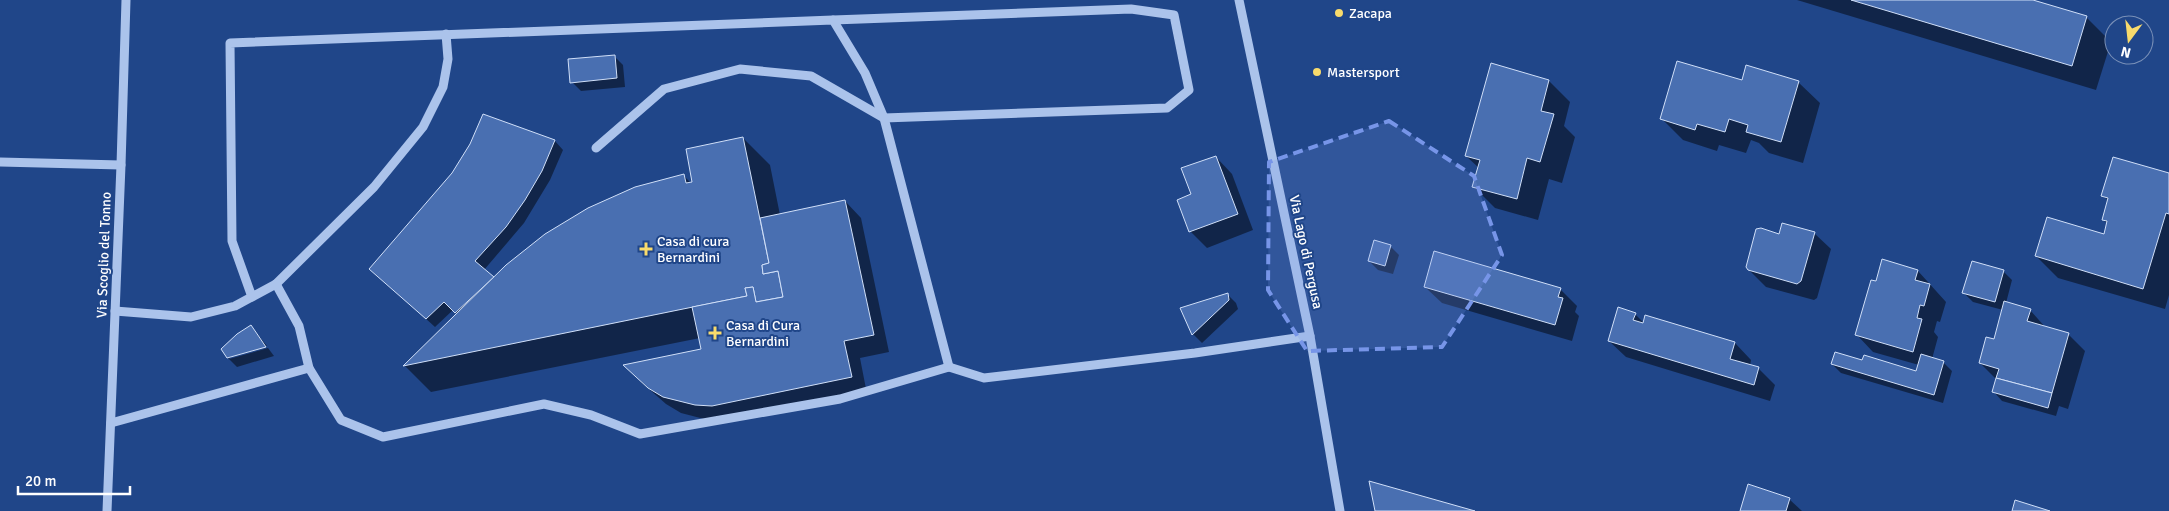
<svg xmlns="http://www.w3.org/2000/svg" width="2169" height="511" font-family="Signika,sans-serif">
<rect width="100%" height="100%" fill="#204689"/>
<g fill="#0007">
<path d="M 1797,0 L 2029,0 L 2086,17 L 2111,42 L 2096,90 Z"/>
<path d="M 614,56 L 623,65 L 625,87 L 581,91 L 572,82 Z"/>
<path d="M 1492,65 L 1549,81 L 1570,102 L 1564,126 L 1575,137 L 1562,183 L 1549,179 L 1538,220 L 1495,208 L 1474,187 L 1479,168 L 1466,156 Z"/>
<path d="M 1743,81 L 1798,82 L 1820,103 L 1803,163 L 1769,153 L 1759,143 L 1751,140 L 1746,153 L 1719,145 L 1717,151 L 1683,140 L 1662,119 Z"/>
<path d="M 743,138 L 770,165 L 780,215 L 845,201 L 861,218 L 889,352 L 860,358 L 867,394 L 712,421 L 681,413 L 666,404 L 641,382 L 703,350 L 700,338 L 431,392 L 405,366 L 458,314 L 453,310 L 435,327 L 380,277 L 555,141 L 563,150 L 550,180 L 524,223 L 484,270 L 494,279 L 683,175 L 692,184 Z"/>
<path d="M 1216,157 L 1232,174 L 1253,230 L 1207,248 L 1190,231 L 1193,195 Z"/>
<path d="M 2169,175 L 2169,295 L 2165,309 L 2058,278 L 2036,256 L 2104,236 L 2108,224 L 2103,220 L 2109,201 L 2103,196 Z"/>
<path d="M 1814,233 L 1831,249 L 1817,298 L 1814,300 L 1766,287 L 1749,270 Z"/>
<path d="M 1390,246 L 1399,255 L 1393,274 L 1378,270 L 1369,261 Z"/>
<path d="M 1918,271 L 1946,302 L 1940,322 L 1937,321 L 1934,332 L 1938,337 L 1932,359 L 1943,362 L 1952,371 L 1943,403 L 1841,373 L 1832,364 L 1863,362 L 1917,372 L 1919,365 L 1873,352 L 1857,335 L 1876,283 Z"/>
<path d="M 2003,271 L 2012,280 L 2006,303 L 2030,310 L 2046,328 L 2068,334 L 2085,351 L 2068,409 L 2059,406 L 2056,416 L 2002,401 L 1994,392 L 1997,380 L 1980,363 L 1994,340 L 2003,310 L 1973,302 L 1964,293 Z"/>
<path d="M 1425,287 L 1560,289 L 1577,306 L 1575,312 L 1579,316 L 1572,341 L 1442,303 Z"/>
<path d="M 1227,294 L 1236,303 L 1238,309 L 1202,343 L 1193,334 L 1182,308 Z"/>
<path d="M 1635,314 L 1644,323 L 1646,317 L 1735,343 L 1751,360 L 1750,366 L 1758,368 L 1775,385 L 1770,401 L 1626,357 L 1609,341 Z"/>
<path d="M 251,327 L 267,346 L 232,356 L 229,359 L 228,358 Z"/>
<path d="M 268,348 L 274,356 L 237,367 L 229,359 Z"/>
<path d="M 1789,499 L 1802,511 L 1741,511 Z"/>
</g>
<g fill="#496fb1" stroke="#d0dff8">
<path d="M 1851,0 L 2033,0 L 2087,16 L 2072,66 Z"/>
<path d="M 615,55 L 617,78 L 570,83 L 568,59 Z"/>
<path d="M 1677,61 L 1742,80 L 1746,65 L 1799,81 L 1781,142 L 1746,132 L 1748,125 L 1729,119 L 1725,132 L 1697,124 L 1695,130 L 1660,119 Z"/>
<path d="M 1491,63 L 1549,80 L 1541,111 L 1554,114 L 1540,162 L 1527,158 L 1517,199 L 1472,187 L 1480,160 L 1465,156 Z"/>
<path d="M 483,114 L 555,140 L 542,171 L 525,200 L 506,227 L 475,261 L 494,277 L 455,313 L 444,302 L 426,319 L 369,269 L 452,173 L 470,144 Z"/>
<path d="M 743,137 L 769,263 L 762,265 L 763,274 L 778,271 L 783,297 L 756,302 L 753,287 L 745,288 L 747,296 L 403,366 L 506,265 L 545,234 L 588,208 L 635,187 L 684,174 L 686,183 L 692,182 L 686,149 Z"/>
<path d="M 1216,156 L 1238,214 L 1189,232 L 1177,200 L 1191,194 L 1181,168 Z"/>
<path d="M 2113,157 L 2169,173 L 2169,214 L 2166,213 L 2143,289 L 2035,256 L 2047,217 L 2104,234 L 2107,221 L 2102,220 L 2108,198 L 2101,196 Z"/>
<path d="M 845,200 L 874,335 L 844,341 L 852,377 L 712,406 L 695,405 L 663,397 L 648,388 L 623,365 L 701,349 L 692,307 L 747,296 L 745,288 L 753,287 L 756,302 L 783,297 L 778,271 L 763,274 L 762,265 L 769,263 L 760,218 Z"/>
<path d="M 1782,223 L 1815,232 L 1801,281 L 1797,284 L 1748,270 L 1746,267 L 1756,229 L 1761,228 L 1779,234 Z"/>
<path d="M 1374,240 L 1391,245 L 1385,266 L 1368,261 Z"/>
<path d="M 1434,251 L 1561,288 L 1558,297 L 1563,298 L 1555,325 L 1424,287 Z"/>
<path d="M 1882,259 L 1918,270 L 1915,280 L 1930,284 L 1924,306 L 1920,305 L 1917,318 L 1922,319 L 1913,352 L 1855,335 L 1871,280 L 1876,281 Z"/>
<path d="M 1972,261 L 2004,270 L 1995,302 L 1962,293 Z"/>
<path d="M 1228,293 L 1229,300 L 1192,335 L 1180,308 Z"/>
<path d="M 2004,301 L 2031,309 L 2027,321 L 2069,333 L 2052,393 L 1996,378 L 1999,369 L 1979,363 L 1986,337 L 1994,339 Z"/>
<path d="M 1618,307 L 1636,313 L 1633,320 L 1643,323 L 1645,315 L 1735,342 L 1730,359 L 1759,367 L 1754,385 L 1608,341 Z"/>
<path d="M 251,325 L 266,347 L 227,358 L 221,349 L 237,334 Z"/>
<path d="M 1835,352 L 1862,360 L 1864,355 L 1916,371 L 1921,354 L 1944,361 L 1934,395 L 1831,364 Z"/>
<path d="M 1996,378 L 2052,393 L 2048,408 L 1992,392 Z"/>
<path d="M 1369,481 L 1475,511 L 1375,511 Z"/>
<path d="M 1748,484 L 1790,498 L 1786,511 L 1740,511 Z"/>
<path d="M 2015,500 L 2050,511 L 2012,511 Z"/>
</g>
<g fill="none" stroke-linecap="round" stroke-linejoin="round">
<g stroke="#abc3eb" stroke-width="9">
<path d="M 1239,0 L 1310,336 L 1340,511"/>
<path d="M 596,148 L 664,89 L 740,69 L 811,76 L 884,118 L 1167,108 L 1189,90 L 1174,15 L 1131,9 L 833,20"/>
<path d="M 0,162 L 121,165"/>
<path d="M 276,284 L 299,326 L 309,368 L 341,420 L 383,437 L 544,404 L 591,415 L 640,434 L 840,399 L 949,367 L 984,378 L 1195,353 L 1310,336"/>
<path d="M 252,297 L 232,241 L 230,43 L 833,20 L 865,73 L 884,118 L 949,367"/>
<path d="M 115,311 L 191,317 L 235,306 L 276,284 L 374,187 L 423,127 L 443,87 L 448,59 L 446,34"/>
<path d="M 111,423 L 309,368"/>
<path d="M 107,511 L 121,165 L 126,0"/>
</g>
</g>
<path fill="#7795e8" fill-opacity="0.2" stroke="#7795e8" stroke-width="4" stroke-dasharray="10 6" stroke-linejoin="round" d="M 1389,121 L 1474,176 L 1502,255 L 1442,347 L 1307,351 L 1268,290 L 1269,162 Z"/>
<g fill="#f8db6c" stroke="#204689" stroke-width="2">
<circle cx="1339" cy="13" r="5"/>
<circle cx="1317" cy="72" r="5"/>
<path d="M643.5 241.5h5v5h5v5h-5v5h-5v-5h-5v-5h5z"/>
<path d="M712.5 325.5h5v5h5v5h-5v5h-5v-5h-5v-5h5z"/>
</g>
<g text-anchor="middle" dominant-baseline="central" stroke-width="4" stroke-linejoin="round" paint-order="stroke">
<g font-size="14" fill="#fff" stroke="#204689" text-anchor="start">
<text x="1349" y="13">Zacapa</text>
<text x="1327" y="72">Mastersport</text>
<text x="657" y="241">Casa di cura<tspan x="657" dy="16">Bernardini</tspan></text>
<text x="726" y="325">Casa di Cura<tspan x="726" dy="16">Bernardini</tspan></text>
</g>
<g font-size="14" fill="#fff" stroke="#204689">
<text transform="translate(1306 252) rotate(78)">Via Lago di Pergusa</text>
<text transform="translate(104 255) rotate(-88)">Via Scoglio del Tonno</text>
</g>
</g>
<g transform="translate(2129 40) rotate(195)"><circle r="24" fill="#204689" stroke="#7990b8"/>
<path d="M0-4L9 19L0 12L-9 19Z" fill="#f8db6c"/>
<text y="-8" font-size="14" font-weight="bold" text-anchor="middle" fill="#ffffff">N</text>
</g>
<path d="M18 486v8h112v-8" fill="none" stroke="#ffffff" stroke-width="2.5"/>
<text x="25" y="486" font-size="15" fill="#ffffff" stroke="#204689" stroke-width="4" paint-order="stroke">20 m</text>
</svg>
